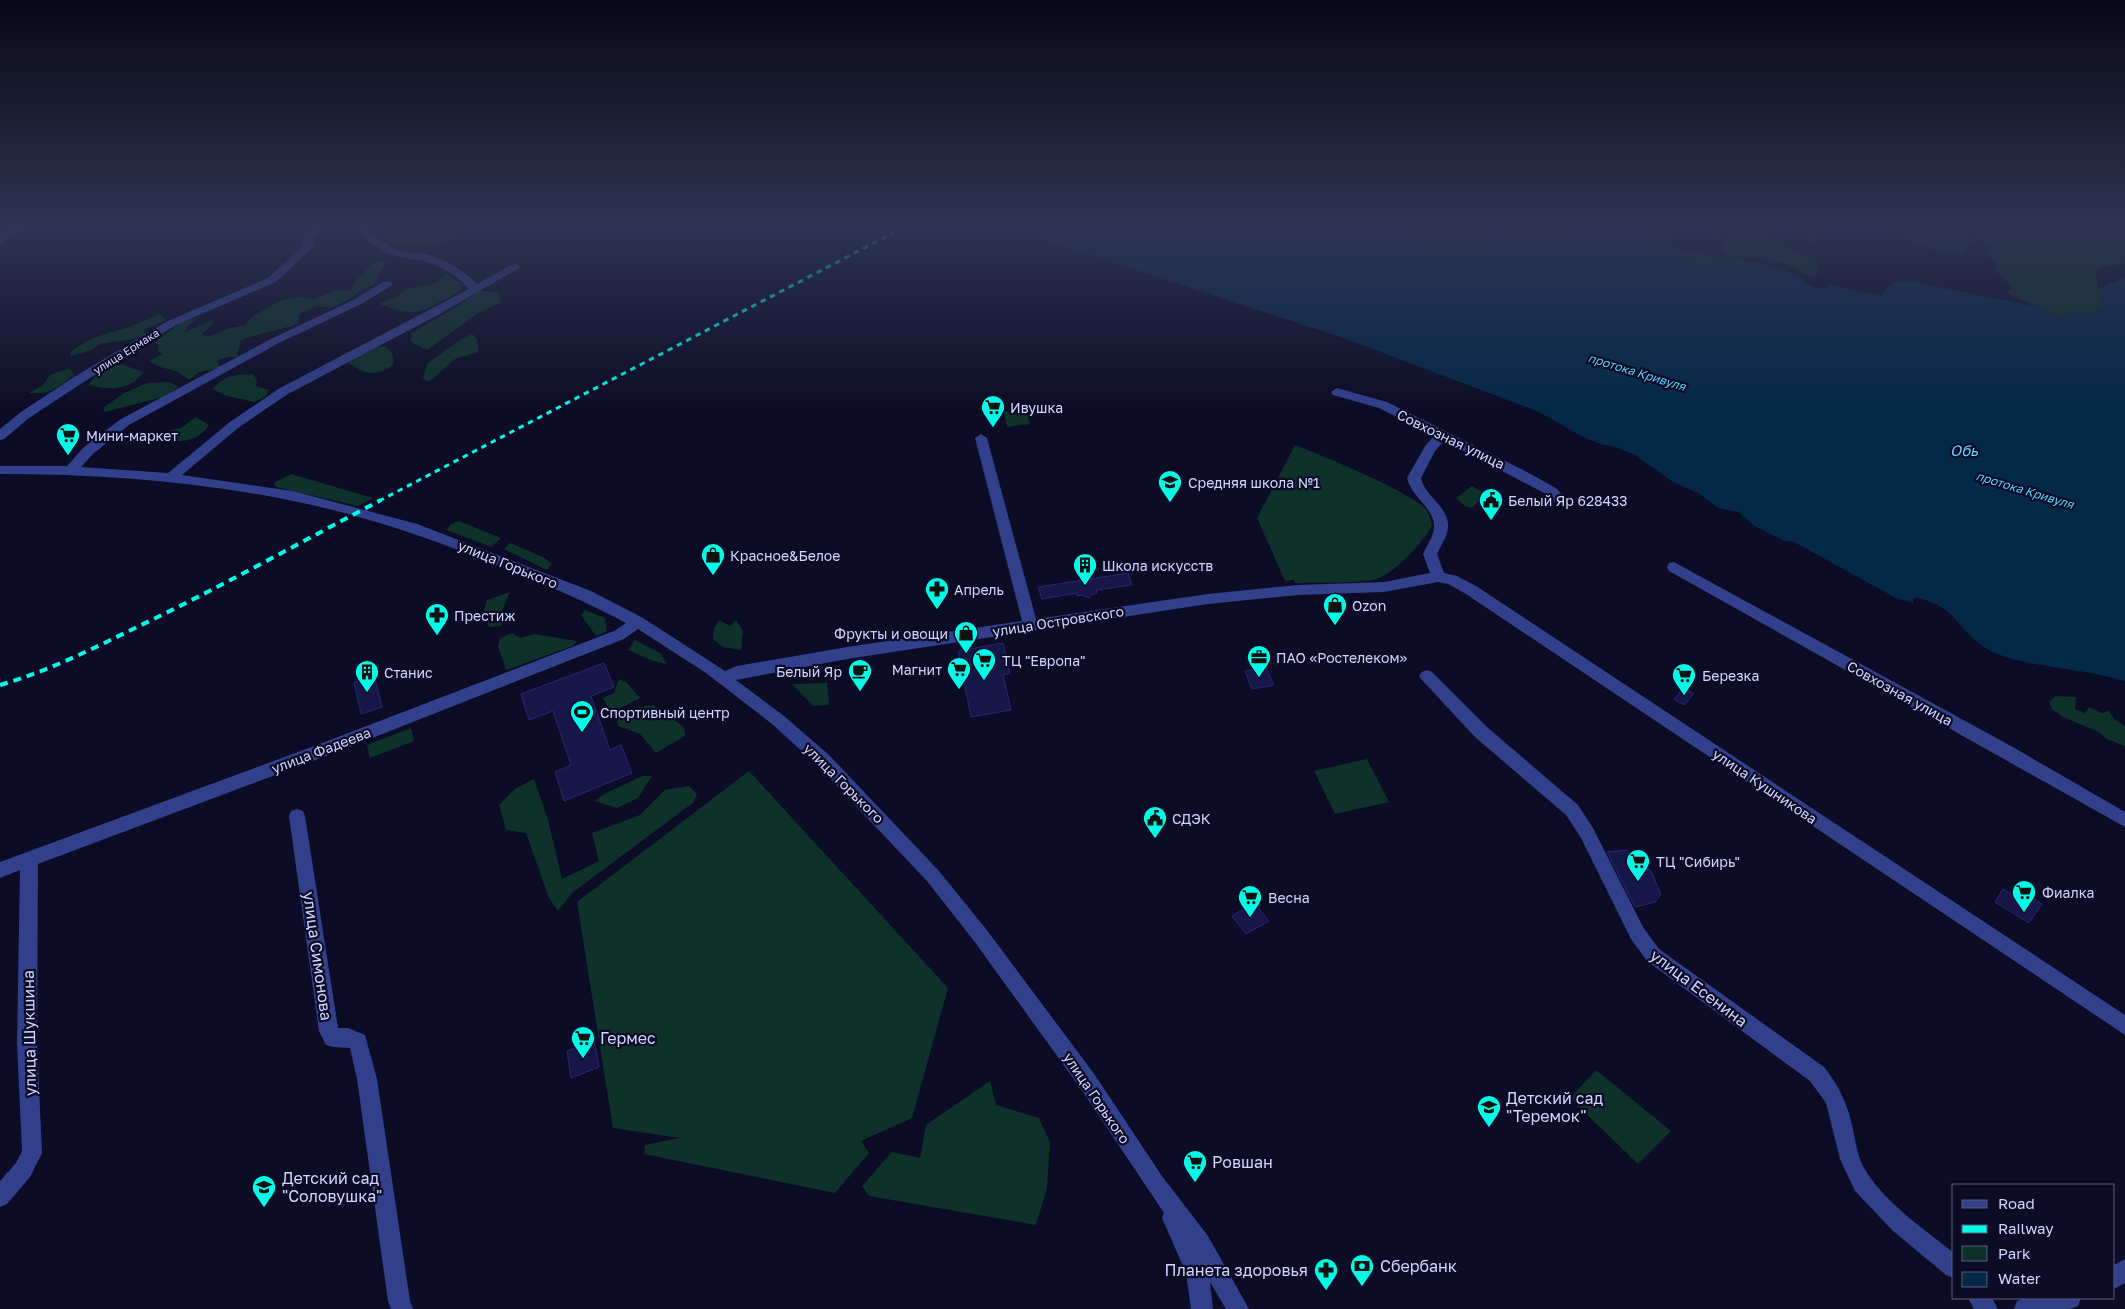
<svg xmlns="http://www.w3.org/2000/svg" width="2125" height="1309" font-family="'Golos Text',sans-serif">
<rect width="100%" height="100%" fill="#0c0c26"/>
<g fill="#0e3129">
<path d="M 392,225 L 462,227 L 457,234 L 439,244 L 400,247 L 391,243 L 387,235 Z"/>
<path d="M 1358,225 L 1445,225 L 1443,228 L 1458,234 L 1472,231 L 1490,233 L 1493,247 L 1472,250 L 1428,245 L 1395,228 L 1378,229 Z"/>
<path d="M 1531,225 L 1605,225 L 1606,227 L 1590,227 L 1513,244 L 1505,231 L 1524,230 Z"/>
<path d="M 1717,225 L 1741,225 L 1743,226 L 1740,232 L 1758,232 L 1783,244 L 1788,250 L 1815,258 L 1818,271 L 1816,276 L 1802,274 L 1799,270 L 1784,263 L 1741,256 L 1731,262 L 1703,265 L 1677,261 L 1661,249 L 1645,242 L 1646,234 L 1664,234 L 1667,231 L 1674,232 L 1669,235 L 1672,241 L 1669,244 C 1685,255 1706,252 1725,257 L 1729,254 L 1721,249 L 1734,234 L 1732,226 L 1722,230 L 1722,238 L 1717,239 L 1709,236 Z"/>
<path d="M 1792,225 L 1811,229 L 1823,233 L 1816,235 L 1819,240 L 1812,242 L 1803,234 L 1791,230 Z"/>
<path d="M 1872,225 L 1962,225 L 1972,241 L 1963,255 L 1950,250 L 1942,252 L 1905,239 L 1900,233 C 1889,235 1878,235 1872,225 Z"/>
<path d="M 1975,225 L 2082,225 L 2087,231 C 2100,223 2111,228 2125,234 L 2125,263 L 2107,266 L 2096,271 L 2098,288 L 2103,305 L 2091,315 L 2073,311 L 2062,318 L 2006,293 L 2012,287 L 1995,269 L 1997,260 L 1983,254 L 1991,247 L 1979,238 Z"/>
<path d="M 376,261 L 385,261 L 375,284 L 361,290 L 348,300 L 331,308 L 317,306 L 299,314 L 299,323 C 280,331 260,332 241,340 L 237,357 L 228,357 L 218,360 L 219,368 L 199,372 L 189,380 L 176,371 L 160,367 L 149,361 L 163,354 L 158,351 L 159,345 L 154,343 L 183,321 L 197,318 L 188,326 L 184,333 L 211,320 L 214,323 L 201,335 L 211,336 L 226,329 L 245,325 L 253,316 L 282,300 L 298,297 L 314,299 L 334,291 L 351,290 C 355,278 367,270 376,261 Z"/>
<path d="M 446,274 L 464,285 C 458,293 451,296 442,301 C 416,316 407,314 379,304 L 398,296 L 405,289 L 437,283 Z"/>
<path d="M 478,291 L 498,292 L 501,302 L 477,314 L 427,350 L 411,342 L 411,333 L 455,308 Z"/>
<path d="M 160,314 L 166,320 L 144,329 L 145,335 L 133,339 L 100,344 L 89,351 L 70,356 L 71,351 C 94,336 101,335 126,328 C 137,325 148,318 160,314 Z"/>
<path d="M 472,334 L 477,339 L 478,352 L 455,359 L 429,382 L 423,379 L 427,364 C 442,353 456,341 472,334 Z"/>
<path d="M 385,346 C 392,351 394,356 393,365 C 373,378 367,374 348,363 L 374,348 Z"/>
<path d="M 118,363 L 143,372 C 132,391 107,390 88,385 L 97,374 Z"/>
<path d="M 70,368 L 74,375 C 57,388 51,395 29,393 L 43,385 L 50,375 Z"/>
<path d="M 253,374 L 257,380 L 256,386 L 269,390 L 266,396 L 255,402 L 227,396 L 212,389 C 225,375 234,375 253,374 Z"/>
<path d="M 169,382 L 179,387 L 163,397 L 105,412 L 103,408 L 124,393 L 147,383 Z"/>
<path d="M 1026,410 L 1030,424 L 1007,427 L 1004,412 Z"/>
<path d="M 196,417 L 209,425 C 199,440 187,441 169,442 L 159,433 L 181,428 Z"/>
<path d="M 1295,445 C 1318,454 1417,494 1427,511 C 1430,515 1431,522 1432,526 C 1423,542 1392,577 1373,580 C 1348,584 1320,582 1295,583 L 1294,580 L 1285,581 L 1257,518 Z"/>
<path d="M 291,474 L 373,498 L 358,506 L 276,487 L 274,483 Z"/>
<path d="M 1472,486 L 1487,495 L 1471,508 L 1465,506 L 1456,498 Z"/>
<path d="M 459,521 L 501,538 L 491,547 L 447,530 L 451,524 Z"/>
<path d="M 510,543 L 543,557 L 552,564 L 547,570 L 504,549 Z"/>
<path d="M 510,592 L 502,611 L 502,626 L 489,627 L 484,610 L 487,600 Z"/>
<path d="M 585,610 L 605,618 L 607,631 L 596,636 L 581,615 Z"/>
<path d="M 719,620 L 730,626 L 736,620 L 743,631 L 741,650 L 723,647 L 713,639 L 714,628 Z"/>
<path d="M 512,633 L 520,638 L 534,634 L 577,641 L 573,646 L 506,670 L 498,646 L 500,638 Z"/>
<path d="M 635,640 L 660,653 L 667,664 L 653,661 L 628,650 Z"/>
<path d="M 619,679 L 627,683 L 640,698 L 611,713 L 603,698 L 614,693 Z"/>
<path d="M 827,683 L 829,705 L 813,706 L 792,684 Z"/>
<path d="M 2056,696 L 2076,697 L 2075,709 L 2085,713 L 2089,707 L 2101,713 L 2109,711 L 2114,719 L 2125,726 L 2125,746 L 2107,739 L 2099,732 L 2063,717 L 2052,709 L 2049,702 Z"/>
<path d="M 653,705 L 684,727 L 685,736 L 656,753 L 640,734 L 618,726 L 616,715 L 630,709 Z"/>
<path d="M 411,728 L 414,741 L 370,758 L 367,745 Z"/>
<path d="M 1367,759 L 1389,802 L 1335,814 L 1314,771 Z"/>
<path d="M 749,771 L 948,988 L 912,1118 L 861,1141 L 869,1153 L 835,1193 L 644,1154 L 645,1145 L 680,1138 L 613,1128 L 577,902 Z"/>
<path d="M 642,776 L 652,776 L 638,798 L 617,808 L 595,801 L 604,794 Z"/>
<path d="M 534,779 L 548,820 L 562,879 L 599,861 L 592,833 L 640,815 L 665,790 L 689,786 L 697,794 L 694,802 L 572,893 L 558,911 L 549,898 L 526,833 L 506,830 L 499,805 L 515,789 Z"/>
<path d="M 1596,1070 L 1671,1131 L 1638,1164 L 1570,1098 Z"/>
<path d="M 990,1081 L 996,1105 L 1039,1118 L 1050,1142 L 1047,1188 L 1036,1225 L 869,1196 L 862,1186 L 892,1152 L 920,1158 L 926,1125 Z"/>
</g>
<path fill="#042947" d="M 1035,225 L 1358,225 L 1378,229 L 1395,228 L 1428,246 L 1472,250 L 1492,247 L 1490,233 L 1472,231 L 1458,234 L 1443,228 L 1445,225 L 1531,225 L 1524,230 L 1505,231 L 1513,244 L 1590,227 L 1606,227 L 1605,225 L 1657,227 L 1664,234 L 1647,234 L 1645,242 L 1661,249 L 1677,261 L 1703,265 L 1731,262 L 1737,259 L 1766,264 L 1802,278 L 1804,281 L 1813,287 L 1826,289 L 1830,285 L 1881,296 L 1893,283 L 1908,281 L 2034,306 L 2062,318 L 2073,311 L 2091,315 L 2103,305 L 2098,288 L 2125,278 L 2125,681 C 2084,668 2038,669 1997,654 C 1976,646 1963,626 1948,612 C 1939,604 1928,601 1917,597 L 1913,599 L 1913,603 L 1896,598 L 1794,542 L 1785,541 L 1753,525 L 1739,512 L 1718,508 L 1700,494 L 1673,482 L 1635,455 L 1613,446 L 1603,445 L 1583,437 L 1539,412 L 1344,338 L 1038,238 L 1044,233 L 1043,228 Z"/>
<g fill="#171649" stroke="#272677">
<path d="M 1128,573 L 1132,585 L 1096,590 L 1097,593 L 1093,594 L 1089,598 L 1082,595 L 1077,596 L 1077,593 L 1042,599 L 1038,587 Z"/>
<path d="M 1003,643 L 1010,673 L 1003,675 L 1011,710 L 971,717 L 958,651 Z"/>
<path d="M 604,663 L 614,687 L 591,696 L 610,750 L 621,745 L 632,773 L 564,801 L 555,772 L 571,765 L 553,711 L 529,720 L 521,694 Z"/>
<path d="M 1266,668 L 1274,685 L 1252,689 L 1245,671 Z"/>
<path d="M 374,675 L 382,707 L 361,714 L 354,682 Z"/>
<path d="M 1684,688 L 1694,694 L 1684,705 L 1674,699 Z"/>
<path d="M 1627,850 L 1651,871 L 1661,894 L 1655,902 L 1635,907 L 1607,852 Z"/>
<path d="M 2003,889 L 2022,901 L 2026,894 L 2042,904 L 2029,923 L 1995,902 Z"/>
<path d="M 1254,903 L 1269,921 L 1246,934 L 1232,916 Z"/>
<path d="M 594,1041 L 599,1067 L 571,1078 L 567,1051 Z"/>
</g>
<g fill="none" stroke-linecap="round" stroke-linejoin="round">
<g fill="#323f8a" fill-rule="evenodd">
<path d="M 18,225 L 30,225 L 0,244 L 0,236 Z"/>
<path d="M 315,225 L 326,225 L 311,240 L 314,246 L 276,282 L 176,325 L 82,383 L 29,418 L 4,439 L 0,440 L 0,429 L 21,412 L 74,377 L 168,321 L 268,278 L 303,246 L 300,240 Z"/>
<path d="M 352,225 L 363,225 C 373,236 387,246 401,251 C 408,253 416,253 424,254 C 445,259 463,269 477,284 L 512,265 L 516,264 L 521,267 L 436,316 L 288,394 L 238,428 L 182,475 L 293,491 L 417,524 L 591,591 L 643,618 L 725,671 L 737,666 L 847,647 L 1022,621 L 975,438 L 981,434 L 987,438 L 1036,619 L 1208,594 L 1298,585 L 1384,582 L 1430,573 L 1423,554 C 1426,547 1431,540 1433,533 C 1440,511 1411,498 1407,478 L 1425,446 L 1434,436 L 1379,408 L 1333,395 L 1331,392 L 1337,388 L 1387,402 L 1525,471 L 1556,488 L 1566,499 L 1564,502 C 1555,505 1552,500 1546,494 L 1444,441 L 1435,451 L 1421,478 C 1425,498 1454,509 1447,533 C 1445,540 1440,547 1437,554 L 1444,573 L 1457,576 L 1476,586 L 2125,1015 L 2125,1035 L 1466,594 L 1448,584 L 1438,582 L 1384,592 L 1298,595 L 1208,604 L 847,659 L 736,680 L 784,716 L 829,755 L 939,871 L 986,929 L 1095,1075 L 1162,1176 L 1208,1236 L 1249,1309 L 1226,1309 L 1210,1282 L 1213,1309 L 1191,1309 L 1186,1273 L 1162,1218 L 1164,1213 L 1081,1089 L 974,941 L 927,881 L 817,765 L 772,724 L 706,673 L 638,629 L 624,639 L 329,755 L 38,864 L 37,1043 L 42,1153 L 30,1177 L 7,1204 L 0,1207 L 0,1181 L 16,1163 L 22,1151 L 17,1043 L 20,870 L 0,878 L 0,862 L 317,745 L 614,631 L 626,623 C 585,601 542,583 499,566 C 432,539 364,515 293,501 C 197,481 98,474 0,474 L 0,466 L 67,466 L 84,447 L 121,419 L 271,339 L 353,300 L 383,282 L 391,282 L 393,284 L 391,286 L 361,304 L 279,343 L 129,425 L 94,453 L 81,467 L 168,473 L 230,422 L 280,388 L 469,289 C 458,276 443,267 427,262 C 419,259 411,260 404,258 C 384,255 364,241 352,225 Z"/>
<path d="M 1674,562 L 2011,746 L 2125,812 L 2125,827 L 1669,571 L 1667,567 L 1669,563 Z"/>
<path d="M 1427,670 L 1432,672 L 1487,727 L 1578,805 L 1593,828 L 1643,927 L 1659,949 L 1824,1067 C 1837,1083 1846,1101 1851,1121 C 1855,1136 1856,1152 1863,1166 C 1881,1200 1924,1229 1954,1253 L 1954,1278 L 1946,1275 L 1892,1230 L 1855,1191 L 1840,1159 L 1826,1103 L 1810,1081 L 1647,961 L 1631,939 L 1581,838 L 1566,815 L 1475,737 L 1422,680 L 1419,676 L 1422,672 Z"/>
<path d="M 297,809 L 303,811 L 305,816 L 338,1028 L 348,1028 L 365,1035 L 377,1079 L 410,1301 L 413,1309 L 391,1309 L 388,1301 L 357,1079 L 350,1048 L 333,1047 L 326,1045 L 319,1031 L 289,816 L 291,811 Z"/>
<path d="M 2125,1259 L 2125,1283 L 2114,1289 L 2114,1265 Z"/>
<path d="M 1968,1298 L 1992,1298 L 1998,1309 L 1974,1309 Z"/>
<path d="M 2026,1298 L 2081,1298 L 2078,1306 L 2070,1309 L 2014,1309 L 2017,1301 Z"/>
</g>
<path stroke="#00fce7" stroke-width="3" stroke-dasharray="5.5 5" stroke-linecap="butt" d="M 379,501 L 893,233"/>
<path stroke="#00fce7" stroke-width="4" stroke-dasharray="8 6" stroke-linecap="butt" d="M 0,685 C 46,672 90,650 133,629 C 217,589 299,543 381,500"/>
</g>
<linearGradient id="sky" x2="0" y2="1"><stop stop-color="#070715"/><stop offset="0.55" stop-color="#2e3452"/><stop offset="1" stop-color="#2e3452" stop-opacity="0"/></linearGradient>
<rect width="2125" height="408" fill="url(#sky)"/>
<defs>
<g id="supermarket-pin" transform="scale(1.25)"><path d="M0 17L-7.5 6A9.5 9.5 0 1 1 7.5 6Z" fill="#00fce7" stroke="#0c0c26"/><path d="M-6-5.5h2.5l.6 2H6L4.5 2H-2.5L-4.4-4H-6ZM-1.5 3.2a1.3 1.3 0 1 0 .1 0ZM3 3.2a1.3 1.3 0 1 0 .1 0Z" fill="#111"/></g>
<g id="school-pin" transform="scale(1.25)"><path d="M0 17L-7.5 6A9.5 9.5 0 1 1 7.5 6Z" fill="#00fce7" stroke="#0c0c26"/><path d="M0-5L7-2L0 1L-7-2ZM-4 1L0 2.5L4 1V4Q0 6-4 4Z" fill="#111"/></g>
<g id="civic-pin" transform="scale(1.25)"><path d="M0 17L-7.5 6A9.5 9.5 0 1 1 7.5 6Z" fill="#00fce7" stroke="#0c0c26"/><path d="M-.6-6.5H3V-4.5H.6V-3L4-1V1h2V6H-6V1h2V-1L-.6-3ZM-1.2 2.5V6h2.4V2.5Z" fill="#111"/></g>
<g id="shop-pin" transform="scale(1.25)"><path d="M0 17L-7.5 6A9.5 9.5 0 1 1 7.5 6Z" fill="#00fce7" stroke="#0c0c26"/><path d="M-5-2.5h2.3a2.7 3.5 0 0 1 5.4 0H5L5.5 6h-11ZM-1.5-2.5h3a1.5 2.3 0 0 0-3 0Z" fill="#111"/></g>
<g id="building-pin" transform="scale(1.25)"><path d="M0 17L-7.5 6A9.5 9.5 0 1 1 7.5 6Z" fill="#00fce7" stroke="#0c0c26"/><path d="M-4-6H4V6H1V3H-1V6H-4ZM-2.5-4.3h1.7v1.8h-1.7ZM.8-4.3h1.7v1.8H.8ZM-2.5-1h1.7V.8h-1.7ZM.8-1h1.7V.8H.8Z" fill="#111"/></g>
<g id="pharmacy-pin" transform="scale(1.25)"><path d="M0 17L-7.5 6A9.5 9.5 0 1 1 7.5 6Z" fill="#00fce7" stroke="#0c0c26"/><path d="M-2-6h4v4h4v4h-4v4h-4v-4h-4v-4h4Z" fill="#111"/></g>
<g id="office-pin" transform="scale(1.25)"><path d="M0 17L-7.5 6A9.5 9.5 0 1 1 7.5 6Z" fill="#00fce7" stroke="#0c0c26"/><path d="M-6-3h4V-5.5h4V-3h4V5H-6ZM-1-4.5V-3h2v-1.5ZM-6 0V1H6V0Z" fill="#111"/></g>
<g id="cafe-pin" transform="scale(1.25)"><path d="M0 17L-7.5 6A9.5 9.5 0 1 1 7.5 6Z" fill="#00fce7" stroke="#0c0c26"/><path d="M-5.5-4.5H6V0H3Q3 3.5 0 3.5H-2.5Q-5.5 3.5-5.5 0ZM3-3.2v2h1.7v-2ZM-6 4.5H4V6H-6Z" fill="#111"/></g>
<g id="stadium-pin" transform="scale(1.25)"><path d="M0 17L-7.5 6A9.5 9.5 0 1 1 7.5 6Z" fill="#00fce7" stroke="#0c0c26"/><path d="M0-5a6.5 5 0 1 0 0 10a6.5 5 0 1 0 0-10ZM-3.5-1.8h7v3.6h-7Z" fill="#111"/></g>
<g id="bank-pin" transform="scale(1.25)"><path d="M0 17L-7.5 6A9.5 9.5 0 1 1 7.5 6Z" fill="#00fce7" stroke="#0c0c26"/><path d="M-6-4H6V4H-6ZM0-2.3a2.3 2.3 0 1 0 0 4.6a2.3 2.3 0 1 0 0-4.6Z" fill="#111"/></g>
</defs>
<g fill-rule="evenodd">
<use href="#supermarket-pin" x="993" y="407"/>
<use href="#supermarket-pin" x="68" y="435"/>
<use href="#school-pin" x="1170" y="482"/>
<use href="#civic-pin" x="1491" y="500"/>
<use href="#shop-pin" x="713" y="555"/>
<use href="#building-pin" x="1085" y="565"/>
<use href="#pharmacy-pin" x="937" y="589"/>
<use href="#shop-pin" x="1335" y="605"/>
<use href="#pharmacy-pin" x="437" y="615"/>
<use href="#shop-pin" x="966" y="633"/>
<use href="#office-pin" x="1259" y="657"/>
<use href="#supermarket-pin" x="984" y="660"/>
<use href="#supermarket-pin" x="959" y="669"/>
<use href="#cafe-pin" x="860" y="671"/>
<use href="#building-pin" x="367" y="672"/>
<use href="#supermarket-pin" x="1684" y="675"/>
<use href="#stadium-pin" x="582" y="712"/>
<use href="#civic-pin" x="1155" y="818"/>
<use href="#supermarket-pin" x="1638" y="861"/>
<use href="#supermarket-pin" x="2024" y="892"/>
<use href="#supermarket-pin" x="1250" y="897"/>
<use href="#supermarket-pin" x="583" y="1038"/>
<use href="#school-pin" x="1489" y="1107"/>
<use href="#supermarket-pin" x="1195" y="1162"/>
<use href="#school-pin" x="264" y="1187"/>
<use href="#bank-pin" x="1362" y="1266"/>
<use href="#pharmacy-pin" x="1326" y="1270"/>
</g>
<g text-anchor="middle" dominant-baseline="central" stroke-width="4.5" stroke-linejoin="round" paint-order="stroke">
<g font-size="11" fill="#d1d4ff" stroke="#0c0c26">
<text transform="translate(126 351) rotate(-32)">улица Ермака</text>
</g>
<g font-size="12" font-style="italic" fill="#5fd2ff" stroke="#0c0c26">
<text transform="translate(1637 372) rotate(17)">протока Кривуля</text>
<text transform="translate(2025 490) rotate(17)">протока Кривуля</text>
</g>
<g font-size="14" fill="#d1d4ff" stroke="#0c0c26" text-anchor="start">
<text x="1010" y="407">Ивушка</text>
<text x="86" y="435">Мини-маркет</text>
<text x="1188" y="482">Средняя школа №1</text>
<text x="1508" y="500">Белый Яр 628433</text>
<text x="730" y="555">Красное&amp;Белое</text>
<text x="1102" y="565">Школа искусств</text>
<text x="954" y="589">Апрель</text>
<text x="1352" y="605">Ozon</text>
<text x="454" y="615">Престиж</text>
<text x="948" y="633" text-anchor="end">Фрукты и овощи</text>
<text x="1276" y="657">ПАО «Ростелеком»</text>
<text x="1002" y="660">ТЦ "Европа"</text>
<text x="942" y="669" text-anchor="end">Магнит</text>
<text x="842" y="671" text-anchor="end">Белый Яр</text>
<text x="384" y="672">Станис</text>
<text x="1702" y="675">Березка</text>
<text x="600" y="712">Спортивный центр</text>
<text x="1172" y="818">СДЭК</text>
<text x="1656" y="861">ТЦ "Сибирь"</text>
<text x="2042" y="892">Фиалка</text>
<text x="1268" y="897">Весна</text>
</g>
<g font-size="14" fill="#d1d4ff" stroke="#0c0c26">
<text transform="translate(1451 439) rotate(26)">Совхозная улица</text>
<text transform="translate(508 564) rotate(22)">улица Горького</text>
<text transform="translate(1058 621) rotate(-9)">улица Островского</text>
<text transform="translate(1900 693) rotate(29)">Совхозная улица</text>
<text transform="translate(321 750) rotate(-21)">улица Фадеева</text>
<text transform="translate(844 783) rotate(45)">улица Горького</text>
<text transform="translate(1765 786) rotate(34)">улица Кушникова</text>
<text transform="translate(1097 1098) rotate(56)">улица Горького</text>
</g>
<g font-size="15" font-style="italic" fill="#5fd2ff" stroke="#0c0c26">
<text x="1964" y="450">Обь</text>
</g>
<g font-size="16" fill="#d1d4ff" stroke="#0c0c26">
<text transform="translate(318 956) rotate(82)">улица Симонова</text>
<text transform="translate(1699 988) rotate(37)">улица Есенина</text>
<text transform="translate(29 1033) rotate(-91)">улица Шукшина</text>
</g>
<g font-size="16" fill="#d1d4ff" stroke="#0c0c26" text-anchor="start">
<text x="600" y="1038">Гермес</text>
<text x="1506" y="1098">Детский сад<tspan x="1506" dy="18">"Теремок"</tspan></text>
<text x="1212" y="1162">Ровшан</text>
<text x="282" y="1178">Детский сад<tspan x="282" dy="18">"Соловушка"</tspan></text>
<text x="1380" y="1266">Сбербанк</text>
<text x="1308" y="1270" text-anchor="end">Планета здоровья</text>
</g>
</g>
<rect x="1952" y="1184" width="162" height="115" fill="#0c0c26" stroke="#5b5c7d"/>
<rect x="1962" y="1200" width="25" height="8" fill="#323f8a" stroke="#5b5c7d"/>
<text x="1998" y="1209" font-size="15" fill="#d1d4ff">Road</text>
<rect x="1962" y="1225" width="25" height="8" fill="#00fce7" stroke="#5b5c7d"/>
<text x="1998" y="1234" font-size="15" fill="#d1d4ff">Railway</text>
<rect x="1962" y="1246" width="25" height="15" fill="#0e3129" stroke="#5b5c7d"/>
<text x="1998" y="1259" font-size="15" fill="#d1d4ff">Park</text>
<rect x="1962" y="1272" width="25" height="15" fill="#042947" stroke="#5b5c7d"/>
<text x="1998" y="1284" font-size="15" fill="#d1d4ff">Water</text>
</svg>
